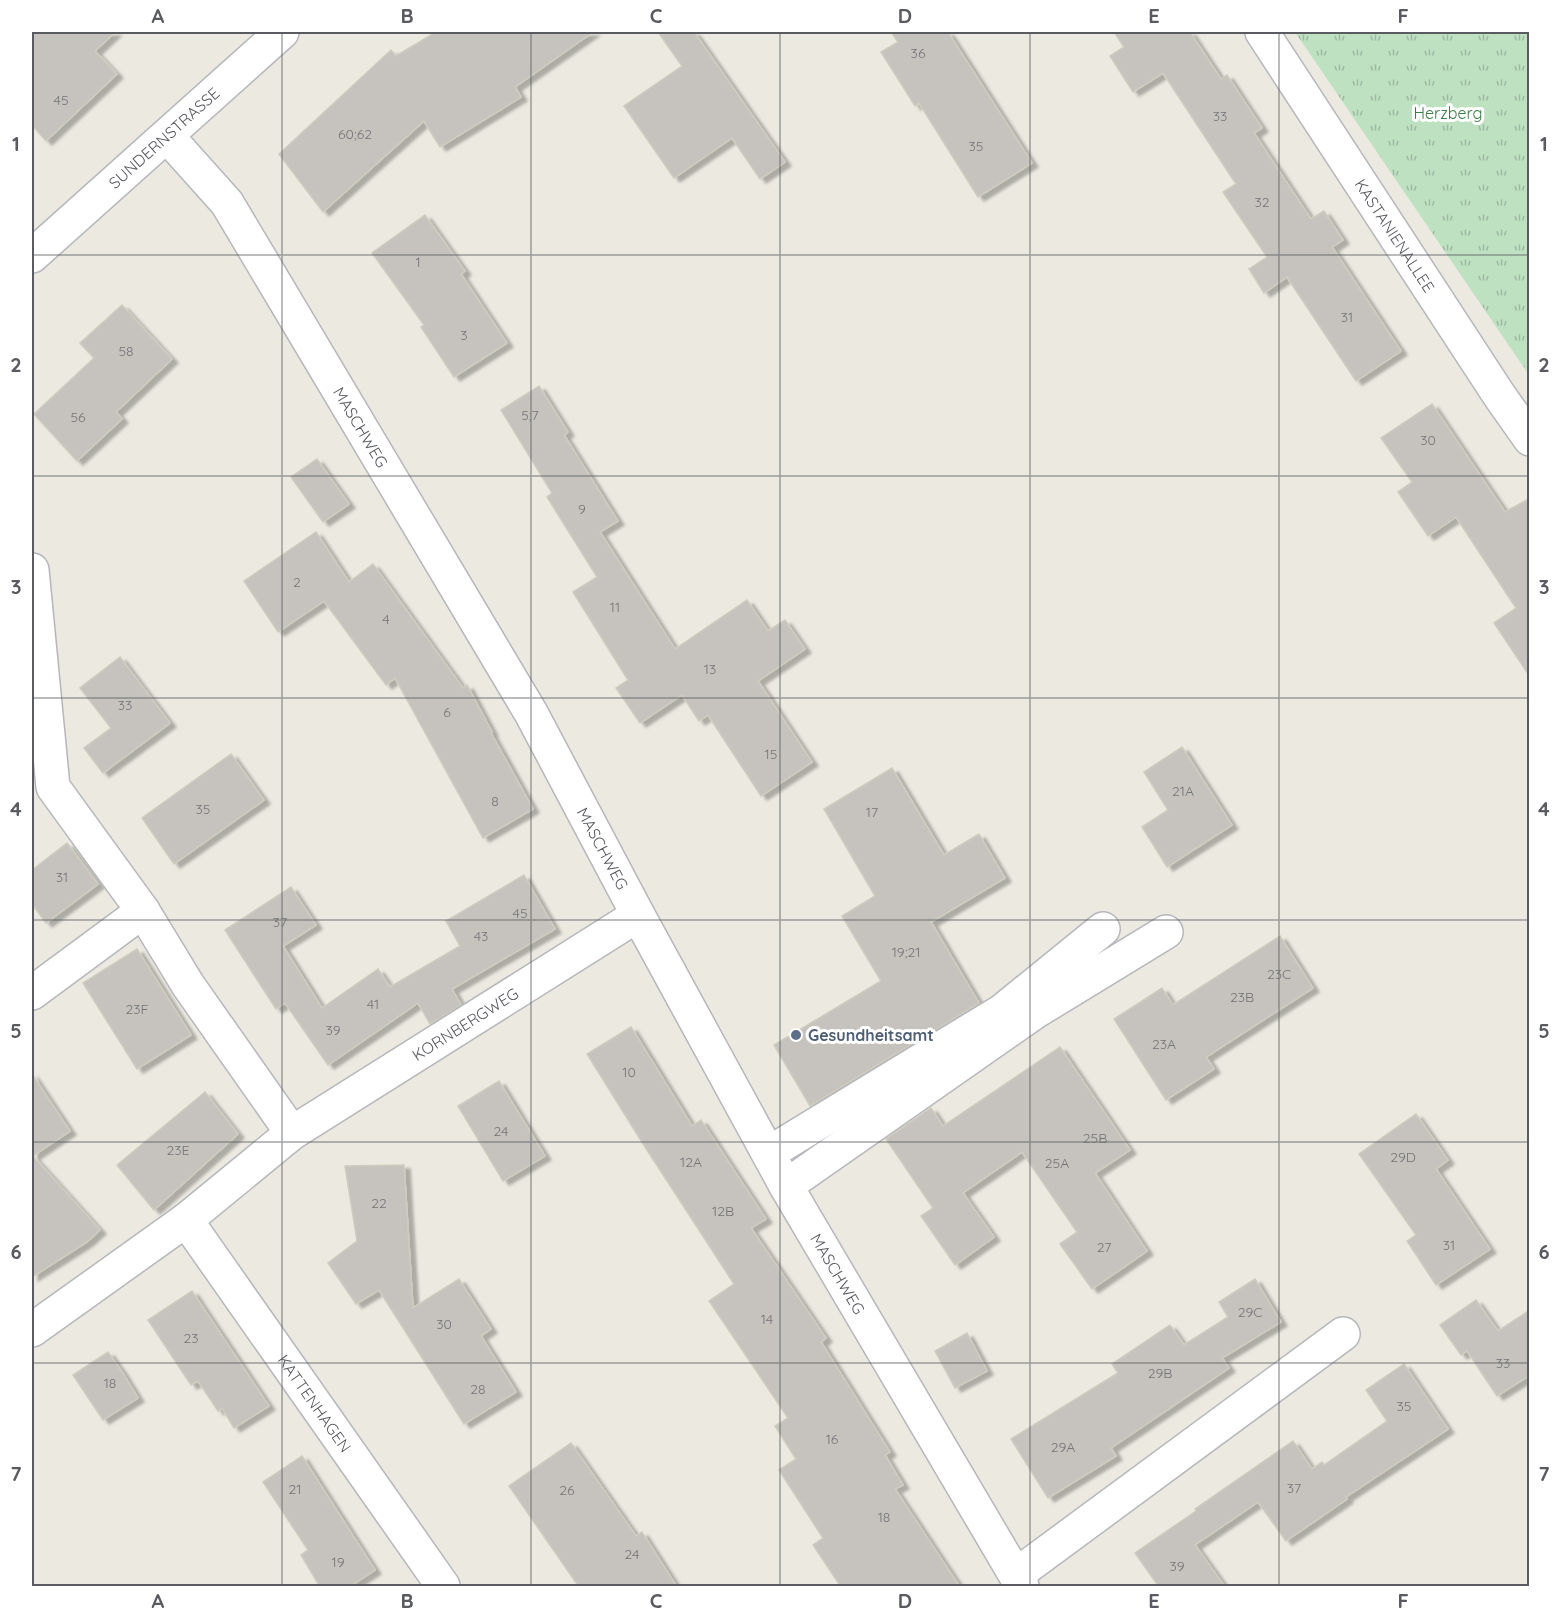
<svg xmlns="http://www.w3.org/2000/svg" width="1561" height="1618" font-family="Quicksand,sans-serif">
<defs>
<pattern id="park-tufts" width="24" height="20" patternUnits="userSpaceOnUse" patternTransform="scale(1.5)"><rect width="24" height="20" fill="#bee1c2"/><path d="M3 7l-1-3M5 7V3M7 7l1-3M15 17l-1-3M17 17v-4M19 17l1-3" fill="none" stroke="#9db9a1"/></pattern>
<filter id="shadow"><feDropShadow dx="6" dy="4" stdDeviation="1.5" flood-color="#0004"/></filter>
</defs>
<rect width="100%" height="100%" fill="#ebe9e0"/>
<path fill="url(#park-tufts)" d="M 1295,32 L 1529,32 L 1529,375 Z"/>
<g fill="#c6c3be" stroke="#cecbbf" stroke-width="1.5" filter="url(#shadow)">
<path d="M 32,32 L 115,32 L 95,51 L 117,74 L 46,141 L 32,125 Z"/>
<path d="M 436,32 L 593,32 L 515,87 L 521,97 L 440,147 L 424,121 L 323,212 L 279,154 L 391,50 L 396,56 Z"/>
<path d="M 658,32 L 694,32 L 785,162 L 760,179 L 732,138 L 674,178 L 624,106 L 682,66 Z"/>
<path d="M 891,32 L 948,32 L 1032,163 L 978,197 L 919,103 L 915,106 L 881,52 L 898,42 Z"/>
<path d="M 1114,32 L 1190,32 L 1221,79 L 1227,75 L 1262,128 L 1254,133 L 1311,219 L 1324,211 L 1343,240 L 1332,247 L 1401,351 L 1356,381 L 1287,277 L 1264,293 L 1249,269 L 1267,257 L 1223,192 L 1236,184 L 1163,73 L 1133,92 L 1110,56 L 1124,47 Z"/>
<path d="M 425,215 L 465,271 L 461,274 L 507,343 L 454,377 L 421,327 L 424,325 L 372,253 Z"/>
<path d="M 122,305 L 172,359 L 116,412 L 122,419 L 77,461 L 34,414 L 94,358 L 80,343 Z"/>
<path d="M 539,386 L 568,432 L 564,435 L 618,521 L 600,532 L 675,649 L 747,600 L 768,631 L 785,620 L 805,649 L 758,681 L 812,762 L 761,796 L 708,715 L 699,721 L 682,695 L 640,723 L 616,688 L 628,680 L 573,592 L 597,577 L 547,497 L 552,493 L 501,410 Z"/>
<path d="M 1432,404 L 1505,512 L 1530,498 L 1530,677 L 1494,623 L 1516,608 L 1456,517 L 1428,536 L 1398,492 L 1412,482 L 1381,438 Z"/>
<path d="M 317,459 L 349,504 L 323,522 L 291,477 Z"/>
<path d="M 316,532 L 349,582 L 373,564 L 463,688 L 467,685 L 492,732 L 491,733 L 533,809 L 483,838 L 395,678 L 386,685 L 324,601 L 278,632 L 244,581 Z"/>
<path d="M 120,657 L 170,723 L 103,773 L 84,748 L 111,728 L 80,688 Z"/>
<path d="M 1182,747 L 1232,825 L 1167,867 L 1142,827 L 1168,810 L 1144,772 Z"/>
<path d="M 231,754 L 264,800 L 174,864 L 142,818 Z"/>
<path d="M 892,768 L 944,855 L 979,834 L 1005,878 L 931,922 L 979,1003 L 810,1106 L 774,1045 L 881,981 L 842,916 L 875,896 L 824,809 Z"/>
<path d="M 67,843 L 98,884 L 46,923 L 32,904 L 32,870 Z"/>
<path d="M 524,875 L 555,929 L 452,989 L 461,1005 L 430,1024 L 418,1003 L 328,1065 L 285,1003 L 276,1009 L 225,930 L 291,887 L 316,925 L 283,946 L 322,1008 L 378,969 L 390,987 L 460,946 L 446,921 Z"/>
<path d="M 1280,936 L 1313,988 L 1206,1057 L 1214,1069 L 1166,1100 L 1114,1019 L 1162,988 L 1173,1005 Z"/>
<path d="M 137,949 L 191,1035 L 137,1069 L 83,983 Z"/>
<path d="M 631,1027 L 692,1126 L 701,1120 L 766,1219 L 751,1228 L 826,1338 L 821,1342 L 890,1452 L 885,1455 L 903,1485 L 895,1489 L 960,1587 L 841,1587 L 813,1545 L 823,1538 L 779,1470 L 796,1459 L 775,1426 L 788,1418 L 709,1301 L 734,1284 L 645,1147 L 587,1054 Z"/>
<path d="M 1060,1047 L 1130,1150 L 1095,1173 L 1147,1251 L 1092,1289 L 1060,1244 L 1077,1232 L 1022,1152 L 963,1193 L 994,1237 L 955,1265 L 921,1216 L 933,1208 L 886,1139 L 931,1108 L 943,1126 Z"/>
<path d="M 32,1074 L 70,1131 L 33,1156 L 100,1230 L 87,1242 L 32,1277 Z"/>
<path d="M 499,1081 L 545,1156 L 503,1181 L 458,1106 Z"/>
<path d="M 205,1092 L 238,1134 L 154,1210 L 117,1165 Z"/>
<path d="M 1416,1114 L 1448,1160 L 1436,1169 L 1490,1249 L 1436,1285 L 1407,1241 L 1416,1235 L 1359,1154 Z"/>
<path d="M 404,1165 L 413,1308 L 459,1279 L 491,1329 L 481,1336 L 516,1392 L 464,1424 L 379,1290 L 356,1304 L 328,1263 L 357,1241 L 345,1166 Z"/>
<path d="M 1255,1279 L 1281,1322 L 1222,1358 L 1229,1368 L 1111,1448 L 1116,1456 L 1048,1498 L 1011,1439 L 1118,1373 L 1112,1364 L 1170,1325 L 1184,1345 L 1228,1317 L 1219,1302 Z"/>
<path d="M 192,1291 L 269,1406 L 234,1428 L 222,1408 L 218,1411 L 198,1381 L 191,1385 L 148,1320 Z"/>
<path d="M 1476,1300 L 1498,1331 L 1530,1310 L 1530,1375 L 1497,1396 L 1467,1351 L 1461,1355 L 1440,1325 Z"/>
<path d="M 967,1333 L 987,1371 L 955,1388 L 935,1351 Z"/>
<path d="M 108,1352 L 122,1372 L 138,1398 L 103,1420 L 73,1375 Z"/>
<path d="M 1404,1364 L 1448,1429 L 1346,1497 L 1347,1499 L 1286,1541 L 1258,1502 L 1195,1545 L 1225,1587 L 1159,1587 L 1135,1553 L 1196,1511 L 1195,1509 L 1293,1441 L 1312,1469 L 1322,1462 L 1324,1465 L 1387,1421 L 1366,1390 Z"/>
<path d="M 571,1443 L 636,1536 L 642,1532 L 677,1587 L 579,1587 L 509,1486 Z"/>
<path d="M 302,1456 L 375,1570 L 349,1587 L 320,1587 L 301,1555 L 308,1550 L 263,1482 Z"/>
</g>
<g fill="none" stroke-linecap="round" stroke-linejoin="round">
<g stroke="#b6b7bc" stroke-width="36">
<g id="minor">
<path id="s1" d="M 1262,32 L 1499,395 L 1530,439"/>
<path id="s2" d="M 167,136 L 227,203 L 531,713 L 638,915 L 786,1186 L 1022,1586"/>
<path id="s3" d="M 32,256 L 282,32"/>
<path d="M 32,570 L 53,787 L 143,911"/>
<path d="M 32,993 L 143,911 L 188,985 L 292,1133"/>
<path d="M 769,1153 L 1002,1011 L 1103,929"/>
<path d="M 786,1186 L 1035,1012 L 1166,932"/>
<path id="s4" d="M 186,1220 L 443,1586"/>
<path id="s5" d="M 32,1330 L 186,1220 L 292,1133 L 638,915"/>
<path d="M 1016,1575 L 1343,1334"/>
</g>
</g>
<use href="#minor" stroke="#fff" stroke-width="33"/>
</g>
<path fill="none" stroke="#595b60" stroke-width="1.5" stroke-opacity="0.55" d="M 282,32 L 282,1586M 531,32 L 531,1586M 780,32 L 780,1586M 1030,32 L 1030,1586M 1279,32 L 1279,1586M 32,255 L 1530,255M 32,476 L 1530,476M 32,698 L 1530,698M 32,920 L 1530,920M 32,1142 L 1530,1142M 32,1363 L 1530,1363"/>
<circle fill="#5c6f8a" stroke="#fff" stroke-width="2" cx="796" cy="1035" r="6"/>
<g text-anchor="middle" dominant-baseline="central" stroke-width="6" stroke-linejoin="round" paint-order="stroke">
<g font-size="14" fill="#747578">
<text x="918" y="53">36</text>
<text x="61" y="100">45</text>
<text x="1220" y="116">33</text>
<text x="355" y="134">60;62</text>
<text x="976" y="146">35</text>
<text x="1262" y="202">32</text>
<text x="418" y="262">1</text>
<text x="1347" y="317">31</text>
<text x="464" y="335">3</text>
<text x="126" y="351">58</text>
<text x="530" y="415">5;7</text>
<text x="78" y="417">56</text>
<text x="1428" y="440">30</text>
<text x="582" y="509">9</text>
<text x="297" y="582">2</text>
<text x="615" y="607">11</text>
<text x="386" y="619">4</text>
<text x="710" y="669">13</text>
<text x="125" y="705">33</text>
<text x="447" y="712">6</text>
<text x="771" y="754">15</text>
<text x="1183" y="791">21A</text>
<text x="495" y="801">8</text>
<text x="203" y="809">35</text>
<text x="872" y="812">17</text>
<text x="62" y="877">31</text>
<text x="520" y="913">45</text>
<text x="280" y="922">37</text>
<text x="481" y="936">43</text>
<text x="906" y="952">19;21</text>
<text x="1279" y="974">23C</text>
<text x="1242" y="997">23B</text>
<text x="373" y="1004">41</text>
<text x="137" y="1009">23F</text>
<text x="333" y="1030">39</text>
<text x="1164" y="1044">23A</text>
<text x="629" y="1072">10</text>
<text x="501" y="1131">24</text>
<text x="1095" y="1138">25B</text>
<text x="178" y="1150">23E</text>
<text x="1403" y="1157">29D</text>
<text x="691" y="1162">12A</text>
<text x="1057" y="1163">25A</text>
<text x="379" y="1203">22</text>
<text x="723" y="1211">12B</text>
<text x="1449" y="1245">31</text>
<text x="1104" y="1247">27</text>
<text x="1250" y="1312">29C</text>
<text x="767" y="1319">14</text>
<text x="444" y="1324">30</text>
<text x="191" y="1338">23</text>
<text x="1503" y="1363">33</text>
<text x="1160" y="1373">29B</text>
<text x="110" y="1383">18</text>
<text x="478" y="1389">28</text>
<text x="1404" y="1406">35</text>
<text x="832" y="1439">16</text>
<text x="1063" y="1447">29A</text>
<text x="1294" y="1488">37</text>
<text x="295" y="1489">21</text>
<text x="567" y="1490">26</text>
<text x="884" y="1517">18</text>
<text x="632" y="1554">24</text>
<text x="338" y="1562">19</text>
<text x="1177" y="1566">39</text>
</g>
<g font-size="16" fill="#3b7d44" stroke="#fff">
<text x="1448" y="113">Herzberg</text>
</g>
<g font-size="16" fill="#595b60" stroke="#fff">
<text stroke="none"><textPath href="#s3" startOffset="177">SUNDERNSTRASSE</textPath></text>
<text stroke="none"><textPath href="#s1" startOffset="243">KASTANIENALLEE</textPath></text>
<text stroke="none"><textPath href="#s2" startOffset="351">MASCHWEG</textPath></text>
<text stroke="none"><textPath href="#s2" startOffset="837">MASCHWEG</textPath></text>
<text stroke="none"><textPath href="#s5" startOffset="531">KORNBERGWEG</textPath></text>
<text stroke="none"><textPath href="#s2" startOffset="1323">MASCHWEG</textPath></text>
<text stroke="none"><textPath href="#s4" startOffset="224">KATTENHAGEN</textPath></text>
</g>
<g font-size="16" font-weight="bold" fill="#4e5e75" stroke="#fff" text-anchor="start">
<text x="808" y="1035">Gesundheitsamt</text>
</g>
</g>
<rect width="1561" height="1618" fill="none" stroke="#ffffff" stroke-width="66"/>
<rect x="33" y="33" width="1495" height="1552" fill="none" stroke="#595b60" stroke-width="2"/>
<g font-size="20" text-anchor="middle" font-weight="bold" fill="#595b60">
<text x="158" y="23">A</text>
<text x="407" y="23">B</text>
<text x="656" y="23">C</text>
<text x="905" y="23">D</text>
<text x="1154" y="23">E</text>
<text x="1403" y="23">F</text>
<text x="16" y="151">1</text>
<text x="1544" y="151">1</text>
<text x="16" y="372">2</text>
<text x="1544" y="372">2</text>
<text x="16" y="594">3</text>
<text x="1544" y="594">3</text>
<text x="16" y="816">4</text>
<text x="1544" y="816">4</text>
<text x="16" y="1038">5</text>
<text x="1544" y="1038">5</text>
<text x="16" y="1259">6</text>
<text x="1544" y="1259">6</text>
<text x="16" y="1481">7</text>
<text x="1544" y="1481">7</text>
<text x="158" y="1608">A</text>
<text x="407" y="1608">B</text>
<text x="656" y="1608">C</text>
<text x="905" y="1608">D</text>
<text x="1154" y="1608">E</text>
<text x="1403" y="1608">F</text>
</g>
</svg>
